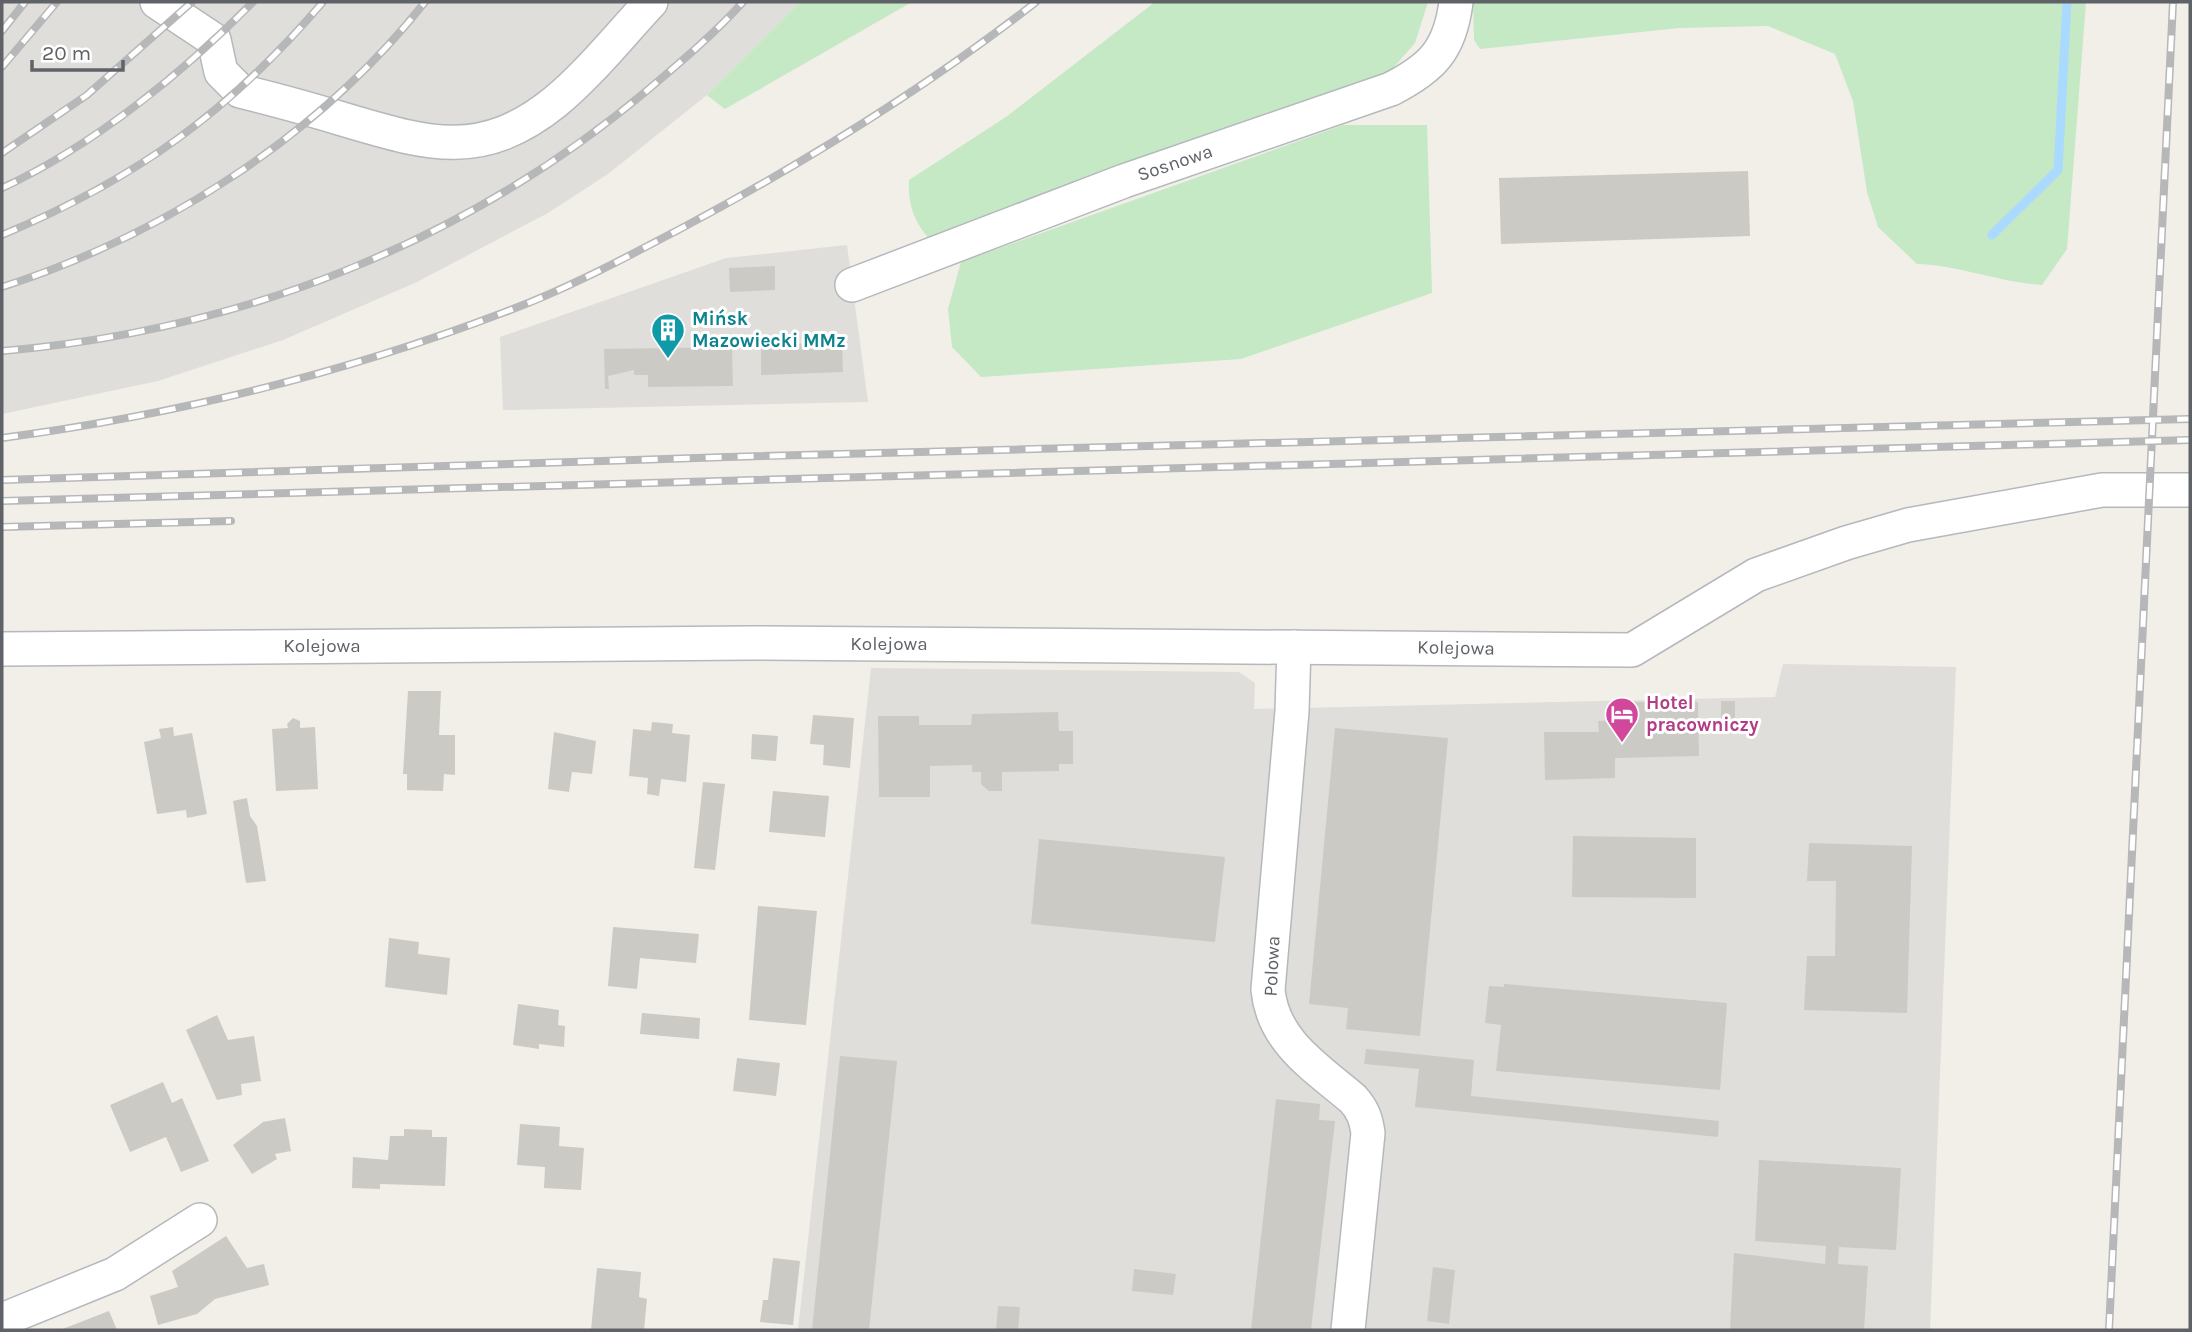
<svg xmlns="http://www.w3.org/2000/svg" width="2192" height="1332" font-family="Karla,sans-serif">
<rect width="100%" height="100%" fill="#f1efe8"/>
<g fill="#e0deda">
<path d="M 2,2 L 800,2 L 707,95 L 608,174 L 548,213 L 417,282 L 283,340 L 158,381 L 2,414 Z"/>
<path d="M 847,245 L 868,402 L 503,410 L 500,337 L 726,258 Z"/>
<path d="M 1783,664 L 1956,667 L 1930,1330 L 798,1330 L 871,668 L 1239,672 L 1255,683 L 1254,709 L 1775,697 Z"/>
</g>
<g fill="#c5e8c5">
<path d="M 800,2 L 912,2 L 725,109 L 707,95 Z"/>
<path d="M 1155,2 L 1428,2 L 1415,43 L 1381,82 L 932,242 C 914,222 908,206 909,180 L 1006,117 Z"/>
<path d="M 1473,2 L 2086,2 L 2067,249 L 2042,285 C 1998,282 1958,265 1917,264 L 1878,227 L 1867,192 L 1853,101 L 1835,54 L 1768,26 L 1679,28 L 1480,49 L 1474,40 Z"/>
<path d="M 1343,125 L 1427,125 L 1432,293 L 1241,359 L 981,377 L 952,347 L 948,309 L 961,262 Z"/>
</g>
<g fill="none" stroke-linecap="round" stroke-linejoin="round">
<path stroke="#aadaff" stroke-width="9" d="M 1992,235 L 2058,170 L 2067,2"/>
</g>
<g fill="#cccac5">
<path d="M 1748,171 L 1750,236 L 1501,244 L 1499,178 Z"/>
<path d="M 775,266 L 775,290 L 730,292 L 729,268 Z"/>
<path d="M 842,342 L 843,372 L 761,375 L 761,345 Z"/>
<path d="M 732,347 L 733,386 L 648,387 L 648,375 L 634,375 L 634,370 L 608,376 L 609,389 L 605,389 L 604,349 Z"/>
<path d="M 408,691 L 441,691 L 439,735 L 455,735 L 455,775 L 444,774 L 443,791 L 407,790 L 407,774 L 403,774 Z"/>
<rect x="1721" y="701" width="14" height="21"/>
<path d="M 1615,702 L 1698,702 L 1699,756 L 1615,758 L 1615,778 L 1545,780 L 1544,732 L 1599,732 L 1598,721 L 1615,720 Z"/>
<path d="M 1058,712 L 1059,731 L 1073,731 L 1073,764 L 1059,764 L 1059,771 L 1002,772 L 1002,791 L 989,791 L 981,784 L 981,772 L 972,772 L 972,765 L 930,766 L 930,797 L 879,797 L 878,716 L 919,716 L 919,725 L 971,725 L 972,714 Z"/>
<path d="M 813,715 L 854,718 L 850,768 L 823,765 L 824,745 L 810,744 Z"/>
<path d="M 293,718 L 300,721 L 300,728 L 315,727 L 318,789 L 276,791 L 272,729 L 288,728 L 287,724 Z"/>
<path d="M 652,722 L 673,724 L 672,733 L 690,735 L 686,782 L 661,779 L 659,796 L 647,794 L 648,778 L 629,776 L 633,729 L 651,731 Z"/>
<path d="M 173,727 L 174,736 L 192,733 L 207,814 L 187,818 L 186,810 L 157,814 L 144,742 L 161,738 L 159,729 Z"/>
<path d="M 1335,728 L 1448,738 L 1420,1036 L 1346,1029 L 1348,1008 L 1309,1004 Z"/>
<path d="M 554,732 L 596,741 L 592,774 L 572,772 L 569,792 L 548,789 Z"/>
<path d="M 752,734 L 778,736 L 776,761 L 751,759 Z"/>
<path d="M 703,782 L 725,784 L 715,870 L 694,868 Z"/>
<path d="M 773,791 L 829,796 L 825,837 L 769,832 Z"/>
<path d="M 247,798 L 250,816 L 257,826 L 266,881 L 246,883 L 233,801 Z"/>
<path d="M 1573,836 L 1696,838 L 1696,898 L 1572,897 Z"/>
<path d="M 1039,839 L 1225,857 L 1215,942 L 1031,924 Z"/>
<path d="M 1809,843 L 1912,846 L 1907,1013 L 1804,1010 L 1807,956 L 1835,956 L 1836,881 L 1807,881 Z"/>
<path d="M 758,906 L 817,911 L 806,1025 L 749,1020 Z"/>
<path d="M 613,927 L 699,934 L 696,963 L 640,958 L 637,989 L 608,986 Z"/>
<path d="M 389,938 L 419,942 L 418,954 L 450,958 L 447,995 L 385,987 Z"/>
<path d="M 1504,984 L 1727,1003 L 1720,1090 L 1496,1071 L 1501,1025 L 1485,1023 L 1489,986 L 1504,987 Z"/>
<path d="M 518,1004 L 559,1010 L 558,1025 L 565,1026 L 564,1047 L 539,1044 L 539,1049 L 513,1045 Z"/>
<path d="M 642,1013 L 700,1018 L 699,1039 L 640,1034 Z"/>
<path d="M 217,1015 L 228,1040 L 254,1036 L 261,1081 L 241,1084 L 242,1095 L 217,1100 L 186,1030 Z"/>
<path d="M 1366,1049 L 1474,1060 L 1471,1096 L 1719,1121 L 1718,1137 L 1415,1107 L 1419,1069 L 1364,1064 Z"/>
<path d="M 840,1056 L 897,1061 L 869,1330 L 812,1330 Z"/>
<path d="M 737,1058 L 780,1063 L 776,1096 L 733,1091 Z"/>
<path d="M 163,1082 L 172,1103 L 182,1098 L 209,1161 L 181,1172 L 166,1137 L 130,1152 L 110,1105 Z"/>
<path d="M 1276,1099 L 1320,1104 L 1319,1120 L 1335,1121 L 1311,1330 L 1251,1330 Z"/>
<path d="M 285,1118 L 291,1151 L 275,1154 L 277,1159 L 252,1174 L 233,1145 L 263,1122 Z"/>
<path d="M 520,1124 L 560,1127 L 559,1146 L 584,1148 L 581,1190 L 544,1188 L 545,1167 L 517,1165 Z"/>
<path d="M 404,1129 L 432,1130 L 432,1137 L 447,1137 L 445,1186 L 380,1184 L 380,1189 L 352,1188 L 353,1157 L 388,1160 L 390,1136 L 404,1136 Z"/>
<path d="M 1759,1160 L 1901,1168 L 1896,1250 L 1839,1247 L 1838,1264 L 1868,1266 L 1864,1330 L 1730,1330 L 1734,1253 L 1825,1264 L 1826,1246 L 1755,1241 Z"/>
<path d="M 226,1236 L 247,1268 L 264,1264 L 269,1285 L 215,1299 L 197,1314 L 158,1325 L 150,1296 L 178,1287 L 172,1271 Z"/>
<path d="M 773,1258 L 800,1261 L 793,1325 L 760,1322 L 763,1300 L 768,1300 Z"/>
<path d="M 1433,1267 L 1455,1270 L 1449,1324 L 1427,1321 Z"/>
<path d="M 597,1268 L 641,1272 L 639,1297 L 647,1299 L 644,1330 L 591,1330 Z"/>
<path d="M 1134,1269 L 1176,1274 L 1173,1295 L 1132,1291 Z"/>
<path d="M 998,1306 L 1020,1307 L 1018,1330 L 996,1330 Z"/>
<path d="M 109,1311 L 117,1330 L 60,1330 Z"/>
</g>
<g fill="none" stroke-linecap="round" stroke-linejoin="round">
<g stroke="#b5b8bc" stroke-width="36">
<g id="minor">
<path d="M 157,2 L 214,40 L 221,72 L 240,91 C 277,100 313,110 349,121 C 430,145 483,160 555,102 C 590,73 620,35 651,2"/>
<path d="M 852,285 L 1124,181 L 1391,89 C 1432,68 1450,50 1456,2"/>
<path d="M 1294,647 L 1292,711 L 1268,990 C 1273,1042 1317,1068 1353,1099 C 1363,1110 1366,1119 1368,1133 L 1348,1330"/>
<path d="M 2,649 L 751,643 L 1632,650 L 1756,575 L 1846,543 L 1908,525 L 2102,490 L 2190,490"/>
<path d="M 2,1320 L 115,1274 L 200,1220"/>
</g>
</g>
<use href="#minor" stroke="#fff" stroke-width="33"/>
<g stroke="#b6b7b8" stroke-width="8">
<g id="rail">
<path d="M 2,31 L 25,2"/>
<path d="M 2,67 L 57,2"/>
<path d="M 2,153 L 87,95 L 192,2"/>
<path d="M 2,188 C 93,146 183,73 253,2"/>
<path d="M 2,235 C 136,179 228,113 323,2"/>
<path d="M 2,287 C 164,235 319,136 425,2"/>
<path d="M 2,351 C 240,331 466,243 650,88 C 682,61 715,33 743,2"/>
<path d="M 2,438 C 175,415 342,374 505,312 C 565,290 623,259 680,229 C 804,163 926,88 1036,2"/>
<path d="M 2,480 L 728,457 L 2190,419"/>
<path d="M 2,501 L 2190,440"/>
<path d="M 2,527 L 231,521"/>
<path d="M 2109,1330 L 2173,2"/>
</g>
</g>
<use href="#rail" stroke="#fff" stroke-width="5" stroke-dasharray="16" stroke-linecap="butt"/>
</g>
<defs>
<g id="building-pin" transform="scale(1.75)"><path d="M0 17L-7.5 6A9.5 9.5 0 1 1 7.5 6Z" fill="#0f9aa8" stroke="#fff"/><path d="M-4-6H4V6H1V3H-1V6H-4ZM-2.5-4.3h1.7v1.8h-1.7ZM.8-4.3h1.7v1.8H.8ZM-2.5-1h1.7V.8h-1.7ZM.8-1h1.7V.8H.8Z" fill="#fff"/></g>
<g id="hotel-pin" transform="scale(1.75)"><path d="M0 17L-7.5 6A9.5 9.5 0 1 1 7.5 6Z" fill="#d1479c" stroke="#fff"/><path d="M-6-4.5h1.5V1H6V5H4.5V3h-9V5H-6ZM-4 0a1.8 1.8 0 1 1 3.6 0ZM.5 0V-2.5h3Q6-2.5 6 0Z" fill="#fff"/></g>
</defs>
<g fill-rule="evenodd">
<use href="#building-pin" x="668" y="330"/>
<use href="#hotel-pin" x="1622" y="714"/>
</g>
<g text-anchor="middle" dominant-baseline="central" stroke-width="6" stroke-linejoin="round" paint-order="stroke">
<g font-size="19" fill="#5f6368" stroke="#fff">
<text transform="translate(1175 163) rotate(-19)">Sosnowa</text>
<text x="889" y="644">Kolejowa</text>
<text x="322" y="646">Kolejowa</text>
<text transform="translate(1456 648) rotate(1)">Kolejowa</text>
<text transform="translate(1272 966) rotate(-87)">Polowa</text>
</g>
<g font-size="19" font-weight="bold" fill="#0d838f" stroke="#fff" text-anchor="start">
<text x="692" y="319">Mińsk<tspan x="692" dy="22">Mazowiecki MMz</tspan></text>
</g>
<g font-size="19" font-weight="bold" fill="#b23c85" stroke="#fff" text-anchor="start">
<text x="1646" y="703">Hotel<tspan x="1646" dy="22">pracowniczy</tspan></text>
</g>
</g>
<rect width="2192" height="1332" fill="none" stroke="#5f6368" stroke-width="7"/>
<path d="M32 60v10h91v-10" fill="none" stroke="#5f6368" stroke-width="3.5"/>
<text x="42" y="60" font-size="21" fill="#5f6368" stroke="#ffffff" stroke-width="5" paint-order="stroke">20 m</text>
</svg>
